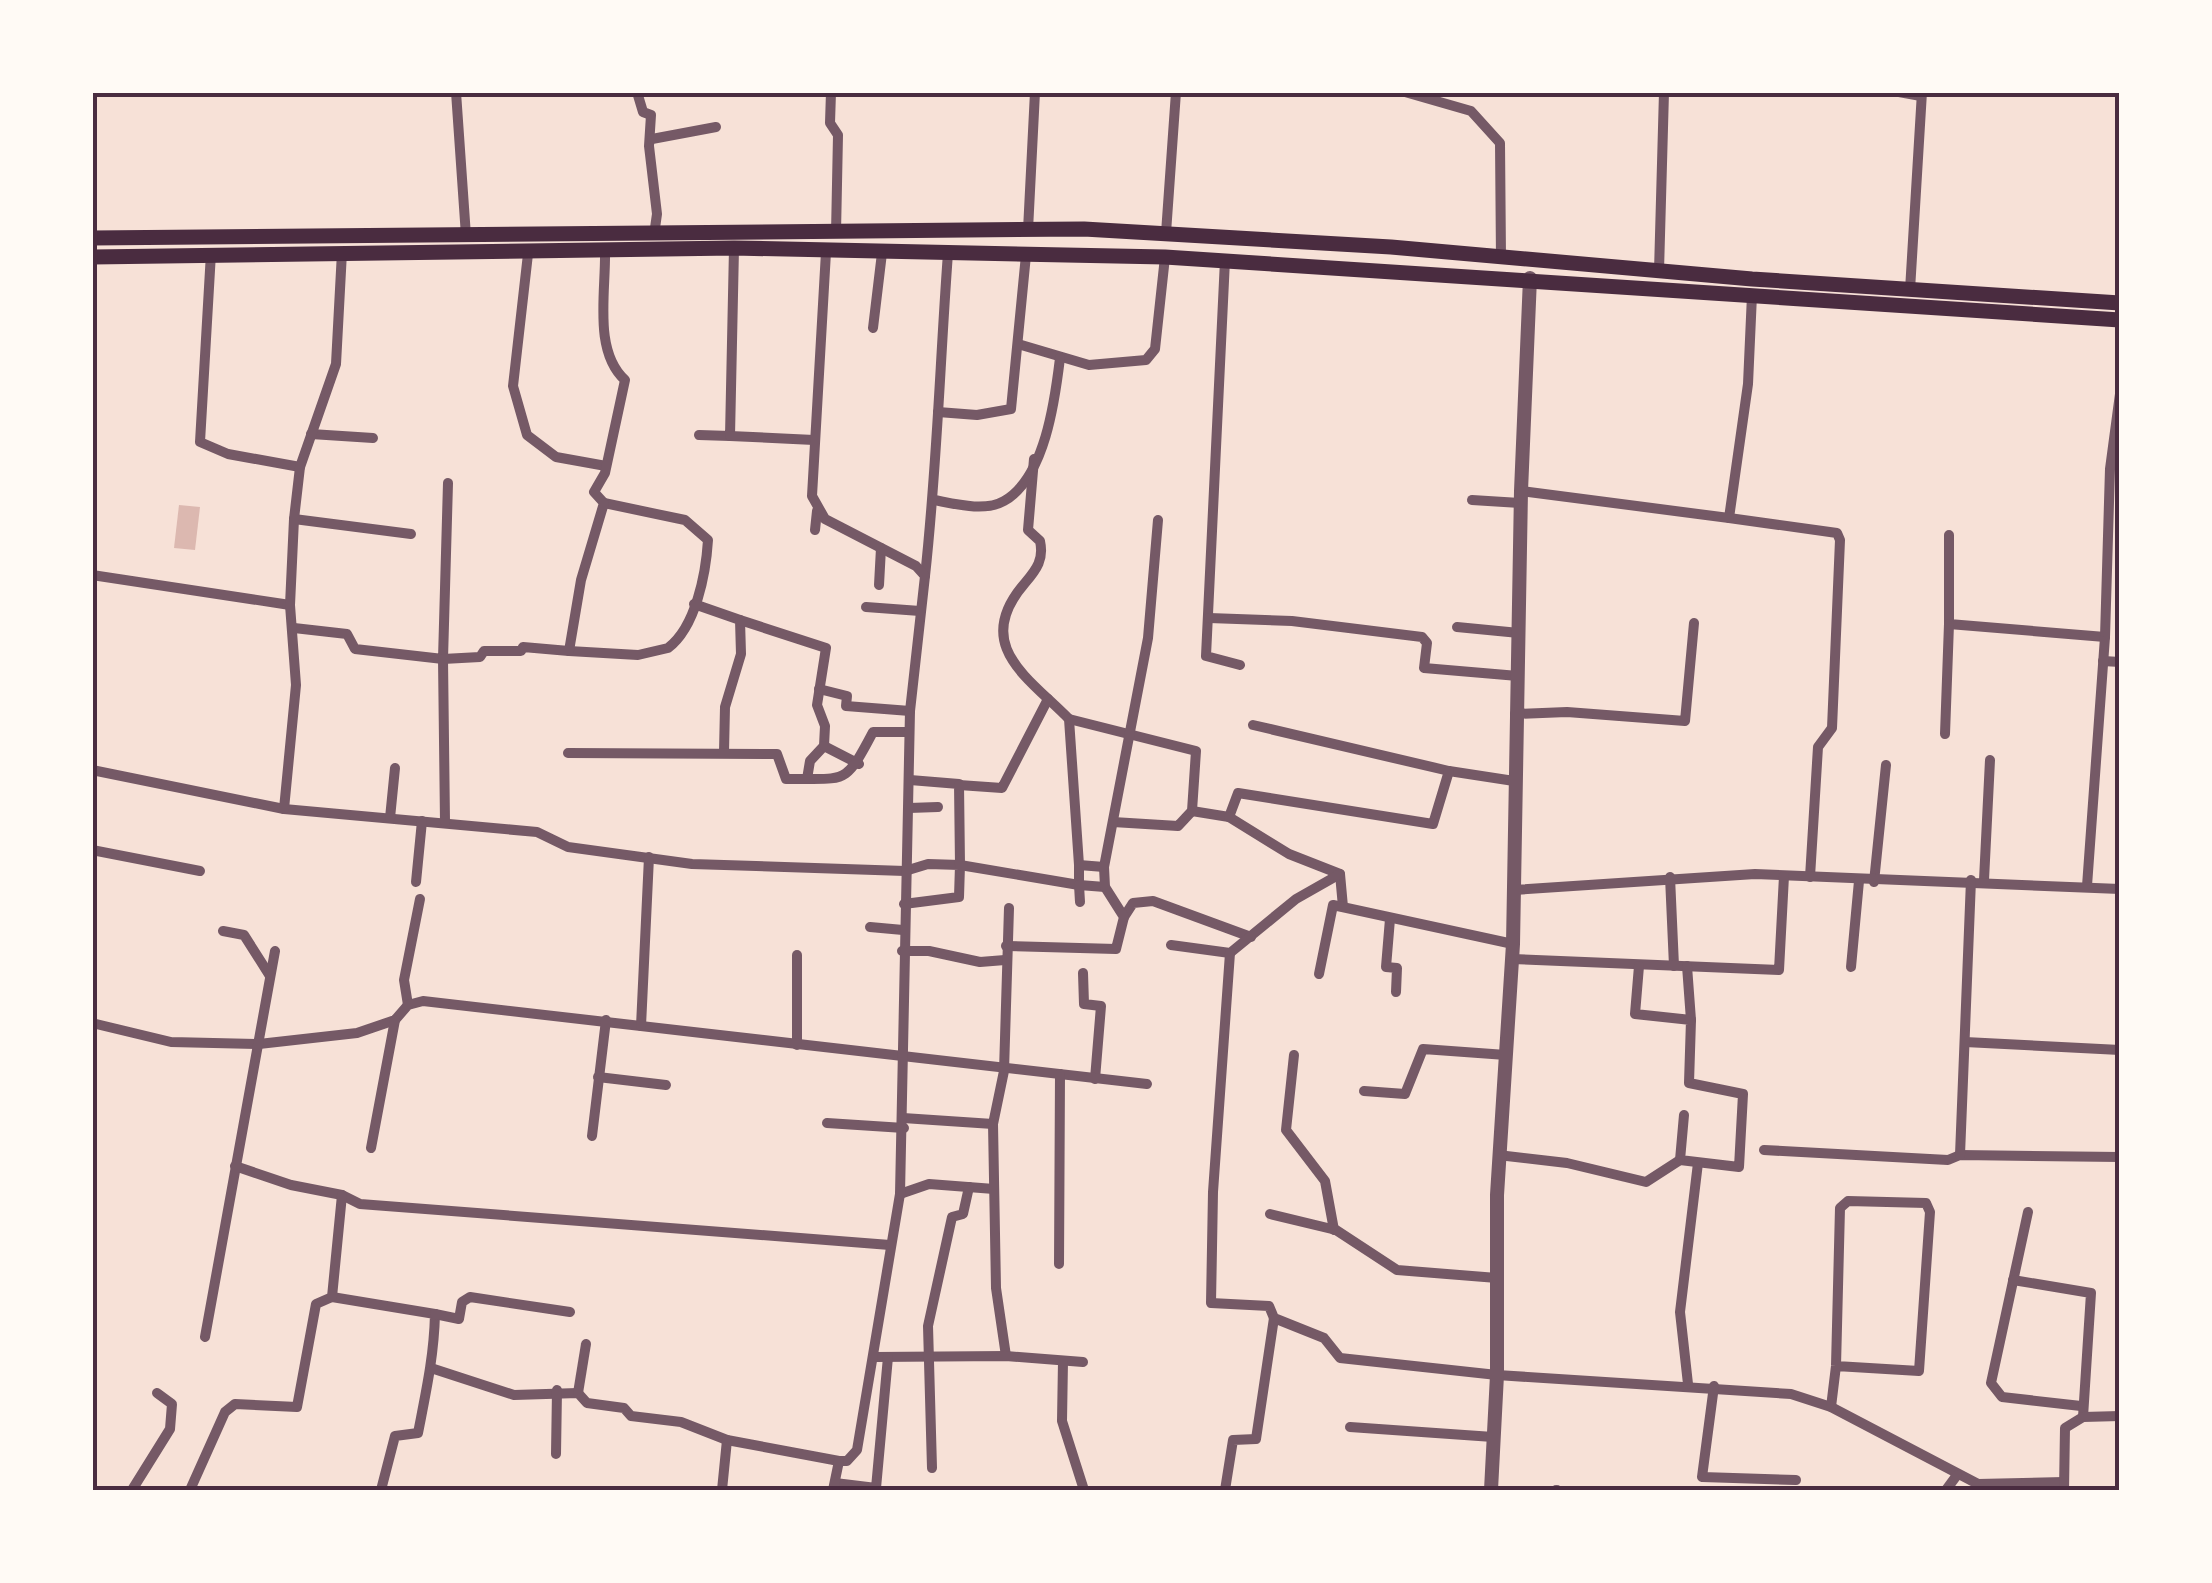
<svg xmlns="http://www.w3.org/2000/svg" width="2212" height="1583" font-family="'Titillium Web',sans-serif">
<rect width="100%" height="100%" fill="#f7e1d7"/>
<path fill="#dcb8b0" d="M 179,505 L 200,507 L 195,550 L 174,548 Z"/>
<g fill="none" stroke-linecap="round" stroke-linejoin="round">
<g stroke="#755966" stroke-width="10">
<path d="M 456,92 L 466,236"/>
<path d="M 637,92 L 643,112 L 651,115 L 649,146 L 657,214 L 654,235"/>
<path d="M 831,92 L 830,123 L 838,135 L 836,233"/>
<path d="M 1405,92 L 1471,111 L 1500,143 L 1501,258"/>
<path d="M 1899,92 L 1921,96"/>
<path d="M 652,139 L 716,127"/>
<path d="M 1028,230 L 1035,92"/>
<path d="M 1166,233 L 1176,92"/>
<path d="M 211,253 L 200,442 L 228,454 L 300,467"/>
<path d="M 528,254 L 513,386 L 527,435 L 556,457 L 606,466"/>
<path d="M 1225,260 L 1206,656 L 1240,665"/>
<path d="M 1659,271 L 1664,92"/>
<path d="M 1910,290 L 1922,92"/>
<path d="M 1752,295 L 1748,384 L 1729,518 L 1837,533 L 1840,540 L 1832,728 L 1818,747 L 1810,877"/>
<path d="M 873,328 L 882,253"/>
<path d="M 1018,344 L 1089,365 L 1146,360 L 1155,349 L 1165,257"/>
<path d="M 938,412 L 977,415 L 1011,409 L 1026,255"/>
<path d="M 311,434 L 373,438"/>
<path d="M 699,435 L 730,436 L 734,248"/>
<path d="M 730,436 L 814,440"/>
<path d="M 1034,459 L 1028,530 L 1040,541 C 1044,559 1037,569 1025,583 C 971,645 1029,678 1069,719 L 1079,865"/>
<path d="M 1521,491 L 1729,518"/>
<path d="M 934,500 C 955,504 985,512 1004,501 C 1045,478 1055,400 1060,358"/>
<path d="M 1472,500 L 1520,503"/>
<path d="M 294,519 L 411,534"/>
<path d="M 815,530 L 817,511"/>
<path d="M 1949,535 L 1949,624 L 2105,637"/>
<path d="M 92,575 L 290,605"/>
<path d="M 925,576 C 937,468 940,361 948,253"/>
<path d="M 879,585 L 881,548"/>
<path d="M 694,604 L 740,620 L 741,654 L 725,707 L 724,752"/>
<path d="M 866,607 L 920,611"/>
<path d="M 1209,618 L 1292,621 L 1422,637 L 1427,643 L 1424,668 L 1518,676"/>
<path d="M 740,620 L 826,648 L 817,705 L 825,726 L 824,746 L 810,761 L 807,779"/>
<path d="M 1457,627 L 1519,633"/>
<path d="M 294,628 L 347,634 L 355,649 L 443,659 L 448,483"/>
<path d="M 569,651 L 638,655 L 668,648 C 696,627 706,573 708,540 L 685,520 L 604,503"/>
<path d="M 2103,661 L 2120,662"/>
<path d="M 819,689 L 847,696 L 846,706 L 910,711"/>
<path d="M 1515,714 L 1567,712 L 1685,721 L 1694,623"/>
<path d="M 1069,719 L 1196,751 L 1192,811 L 1178,826 L 1113,822"/>
<path d="M 1253,725 L 1449,771 L 1514,781"/>
<path d="M 1945,734 L 1949,624"/>
<path d="M 824,746 L 859,764"/>
<path d="M 568,753 L 777,754 L 786,779 C 847,778 844,787 873,732 L 909,732"/>
<path d="M 92,770 L 284,809 L 537,832 L 568,847 L 692,864 L 905,871 L 928,864 L 960,865 L 959,897 L 904,904"/>
<path d="M 910,780 L 959,784 L 960,865 L 1079,885 L 1079,865 L 1104,867"/>
<path d="M 959,785 L 1002,788 L 1048,699"/>
<path d="M 909,808 L 938,807"/>
<path d="M 284,809 L 296,685 L 290,605 L 294,519 L 300,467 L 336,364 L 342,252"/>
<path d="M 1192,811 L 1229,817 L 1238,793 L 1433,824 L 1449,771"/>
<path d="M 1229,817 L 1289,854 L 1340,874 L 1343,907"/>
<path d="M 390,818 L 395,768"/>
<path d="M 445,822 L 443,659 L 480,657 L 484,651 L 521,651 L 523,647 L 569,651 L 581,580 L 604,503 L 594,492 L 605,473 L 625,380 C 593,351 606,292 605,251"/>
<path d="M 92,850 L 200,871"/>
<path d="M 1670,877 L 1674,966"/>
<path d="M 1984,880 L 1990,760"/>
<path d="M 416,882 L 422,821"/>
<path d="M 1874,882 L 1886,765"/>
<path d="M 2087,886 L 2105,637 L 2110,469 L 2120,394"/>
<path d="M 1514,890 L 1755,874 L 2120,889"/>
<path d="M 1080,902 L 1079,885 L 1105,887"/>
<path d="M 1124,917 L 1133,903 L 1153,901 L 1251,937"/>
<path d="M 1390,919 L 1386,967 L 1397,968 L 1396,992"/>
<path d="M 870,927 L 903,930"/>
<path d="M 223,931 L 244,935 L 270,976"/>
<path d="M 1171,945 L 1230,953 L 1296,899 L 1340,874"/>
<path d="M 1006,946 L 1116,949 L 1124,917 L 1105,887 L 1104,867 L 1148,638 L 1158,520"/>
<path d="M 902,951 L 929,951 L 980,962 L 1005,960"/>
<path d="M 1230,953 L 1213,1192 L 1211,1303 L 1269,1306 L 1274,1318 L 1324,1338 L 1340,1358 L 1497,1375 L 1791,1394 L 1831,1407 L 1978,1484 L 2064,1482"/>
<path d="M 797,955 L 797,1045"/>
<path d="M 1512,959 L 1779,970 L 1784,876"/>
<path d="M 1639,966 L 1635,1014 L 1691,1020 L 1689,1083 L 1743,1094 L 1739,1167 L 1680,1160 L 1684,1115"/>
<path d="M 1687,966 L 1691,1020"/>
<path d="M 1851,967 L 1859,881"/>
<path d="M 1083,973 L 1084,1004 L 1101,1006 L 1095,1079"/>
<path d="M 1319,974 L 1333,905 L 1513,944"/>
<path d="M 408,1005 L 404,980 L 420,899"/>
<path d="M 92,1023 L 171,1042 L 259,1044 L 357,1033 L 395,1020 L 408,1005 L 423,1001 L 1147,1084"/>
<path d="M 641,1026 L 649,857"/>
<path d="M 1965,1042 L 2120,1050"/>
<path d="M 1294,1055 L 1286,1130 L 1325,1181 L 1334,1230"/>
<path d="M 598,1077 L 666,1085"/>
<path d="M 1364,1091 L 1405,1094 L 1423,1049 L 1506,1055"/>
<path d="M 903,1118 L 993,1124"/>
<path d="M 827,1123 L 904,1128"/>
<path d="M 592,1136 L 606,1020"/>
<path d="M 371,1148 L 395,1020"/>
<path d="M 1764,1150 L 1948,1160 L 1960,1155 L 2120,1157"/>
<path d="M 1498,1155 L 1567,1163 L 1646,1182 L 1680,1160"/>
<path d="M 1960,1155 L 1971,880"/>
<path d="M 235,1166 L 291,1185 L 342,1195 L 360,1204 L 890,1245"/>
<path d="M 900,1194 L 929,1184 L 994,1189"/>
<path d="M 2028,1212 L 1991,1383 L 2002,1397 L 2081,1406"/>
<path d="M 1270,1214 L 1336,1230 L 1397,1270 L 1497,1278"/>
<path d="M 1059,1264 L 1060,1074"/>
<path d="M 2013,1280 L 2091,1293 L 2083,1417"/>
<path d="M 332,1297 L 435,1314 C 434,1356 426,1392 418,1433 L 395,1436 L 381,1490"/>
<path d="M 435,1314 L 459,1319 L 462,1302 L 470,1297 L 570,1312"/>
<path d="M 205,1337 L 275,951"/>
<path d="M 1006,1356 L 996,1288 L 993,1124 L 1004,1071 L 1009,908"/>
<path d="M 875,1357 L 1006,1356 L 1083,1362"/>
<path d="M 1063,1361 L 1062,1421 L 1084,1490"/>
<path d="M 434,1369 L 514,1395 L 578,1393 L 587,1403 L 624,1408 L 631,1416 L 681,1422 L 727,1440 L 839,1461 L 847,1461 L 857,1450 L 900,1194 L 910,711 L 925,576 L 916,566 L 825,519 L 812,496 L 826,252"/>
<path d="M 1688,1384 L 1680,1312 L 1698,1163"/>
<path d="M 1714,1386 L 1702,1477 L 1796,1480"/>
<path d="M 578,1393 L 586,1344"/>
<path d="M 1831,1407 L 1836,1366 L 1840,1208 L 1848,1201 L 1926,1203 L 1930,1212 L 1919,1371 L 1836,1366"/>
<path d="M 1350,1427 L 1493,1437"/>
<path d="M 556,1454 L 557,1390"/>
<path d="M 932,1468 L 928,1326 L 952,1217 L 963,1214 L 969,1187"/>
<path d="M 835,1483 L 876,1488 L 888,1357"/>
<path d="M 132,1490 L 170,1429 L 172,1404 L 157,1393"/>
<path d="M 190,1490 L 225,1412 L 235,1404 L 297,1407 L 316,1304 L 332,1297 L 342,1195"/>
<path d="M 722,1490 L 727,1440"/>
<path d="M 833,1490 L 839,1461"/>
<path d="M 1225,1490 L 1233,1440 L 1256,1439 L 1274,1318"/>
<path d="M 1556,1490 L 1557,1490"/>
<path d="M 1946,1490 L 1957,1475"/>
<path d="M 2064,1490 L 2065,1428 L 2083,1417 L 2120,1416"/>
</g>
<path stroke="#755966" stroke-width="14" d="M 1491,1490 L 1497,1375 L 1497,1195 L 1513,944 L 1521,491 L 1530,278"/>
<g stroke="#4a2c40" stroke-width="15">
<path d="M 92,238 L 1084,229 L 1391,247 L 1752,279 L 2120,303"/>
<path d="M 92,257 L 734,248 L 1165,257 L 2120,320"/>
</g>
</g>
<rect width="2212" height="1583" fill="none" stroke="#fffaf5" stroke-width="190"/>
<rect x="95" y="95" width="2022" height="1393" fill="none" stroke="#4a2c40" stroke-width="4"/>
</svg>
